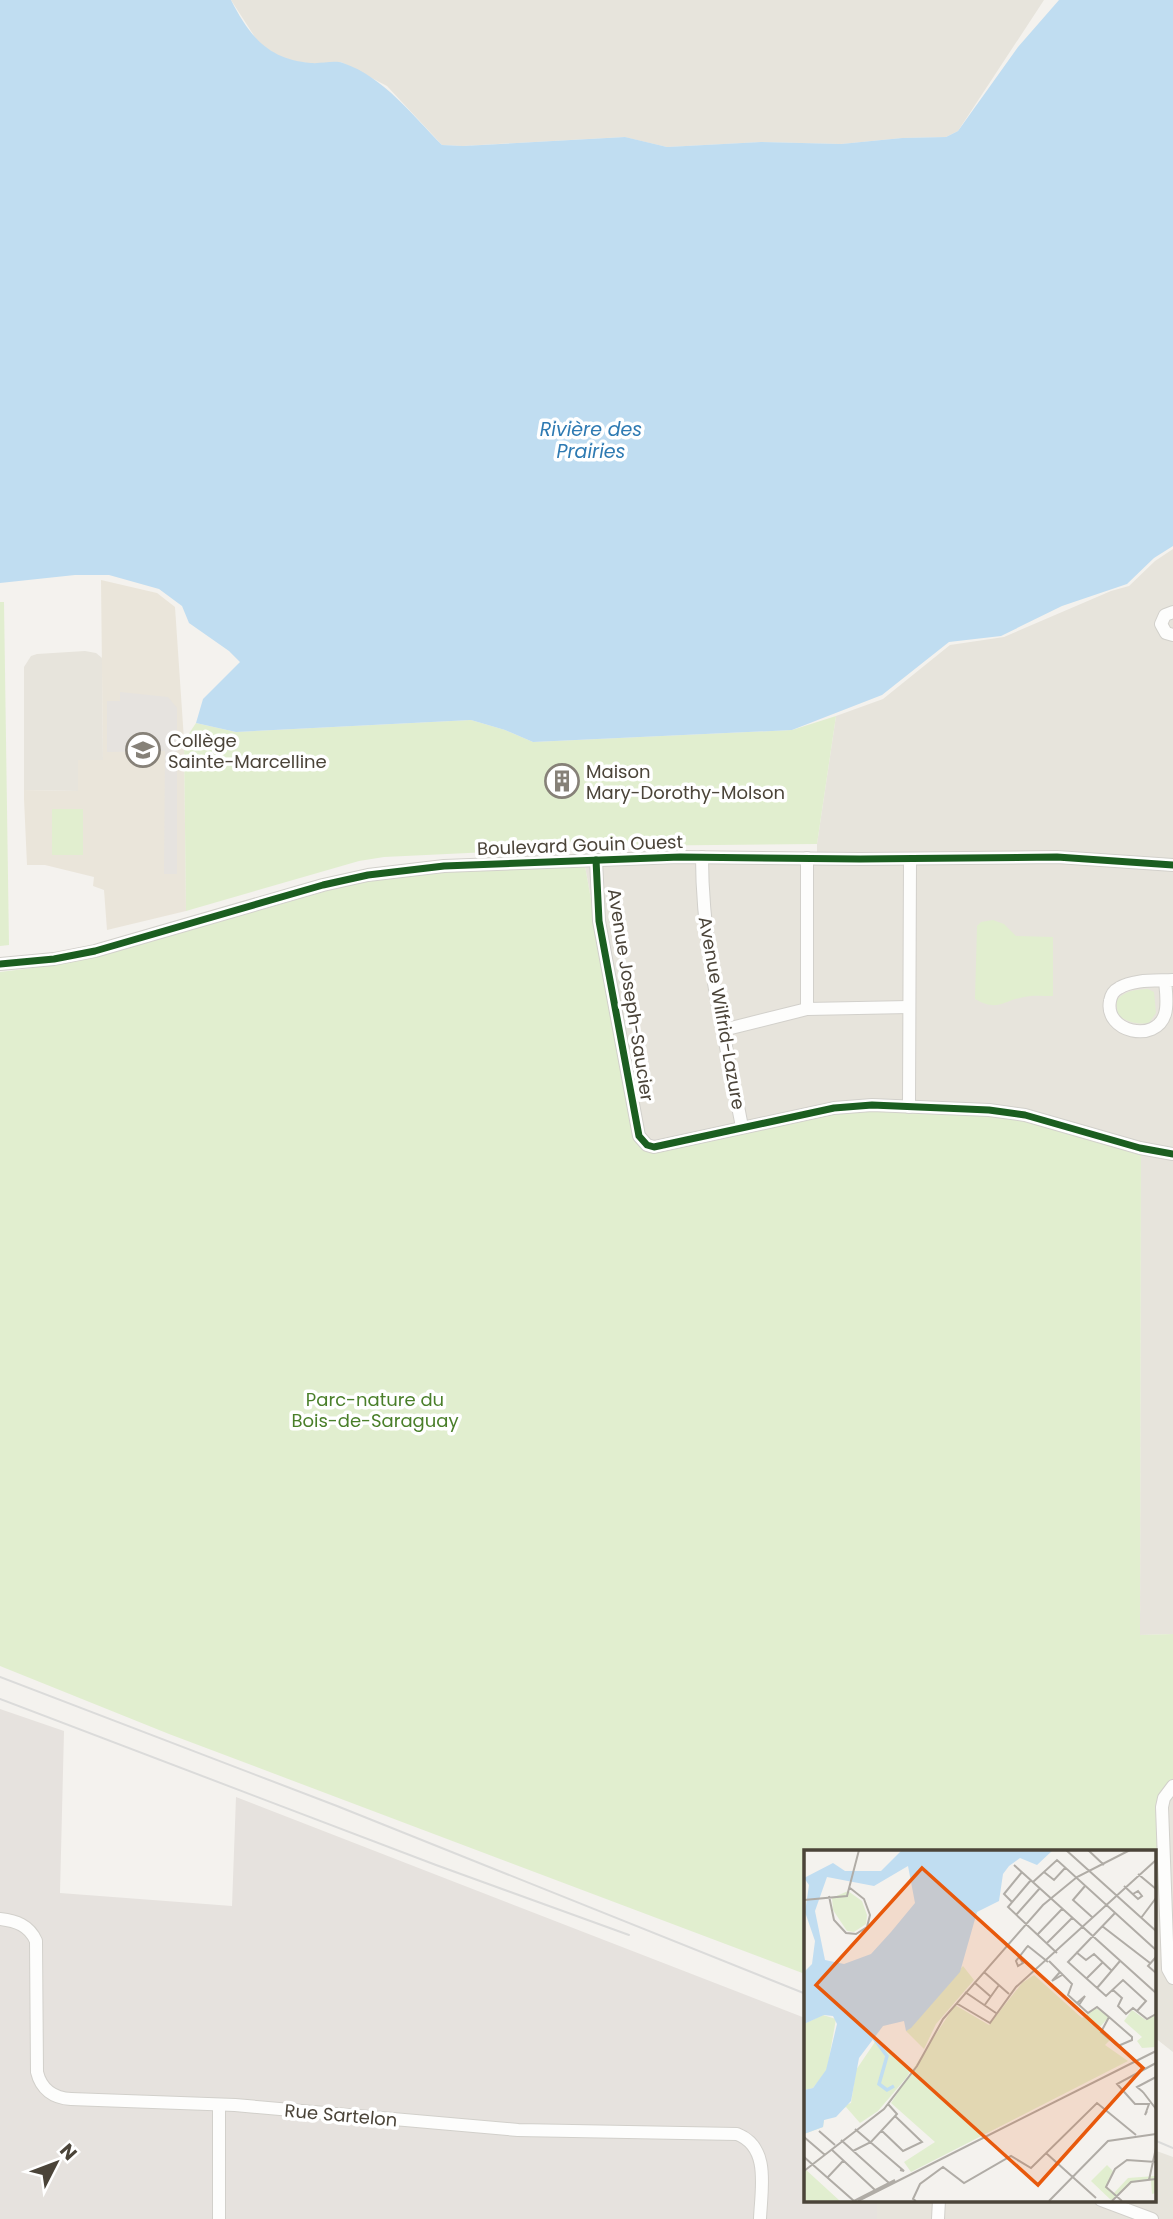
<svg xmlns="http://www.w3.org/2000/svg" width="1173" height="2219" font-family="Poppins,sans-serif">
<rect width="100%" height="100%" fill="#f4f2ee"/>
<g fill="#e7e4dc">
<path d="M 231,0 L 1044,0 L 958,131 L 946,137 L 902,138 L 841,144 L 761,142 L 667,147 L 624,137 L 463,146 L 442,145 L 387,86 L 341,62 L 314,64 L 286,60 L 260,45 Z"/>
<path d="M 1173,549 L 1173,1634 L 1140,1635 L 1141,1153 L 644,1150 L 634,1138 L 585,866 L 817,861 L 817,844 L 836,716 L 883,699 L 950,645 L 1004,637 L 1111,591 L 1129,586 L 1155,561 Z"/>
<path d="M 85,651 L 96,653 L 102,658 L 103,761 L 78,791 L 24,790 L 24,667 L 31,656 L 37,654 Z"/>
<path d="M 1173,1779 L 1173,2052 L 1154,2037 L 1154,1891 L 1161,1891 L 1159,1798 L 1164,1788 Z"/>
<path d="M 1154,2150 L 1173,2157 L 1173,2219 L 877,2219 L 877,2200 L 1154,2200 Z"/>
</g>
<path fill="#e6e2de" d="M 0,1709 L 64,1731 L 60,1893 L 232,1906 L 236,1797 L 805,2018 L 806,2200 L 877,2200 L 877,2219 L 0,2219 Z"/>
<path fill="#eae5da" d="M 101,580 L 157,593 L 175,607 L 184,740 L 186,911 L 107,930 L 104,890 L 93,886 L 94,877 L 45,865 L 27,865 L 24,799 L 24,790 L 78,791 L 78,760 L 103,760 Z"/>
<g fill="#e1eecf">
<path d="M 0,602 L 4,602 L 9,945 L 0,946 Z"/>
<path d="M 836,716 L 817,844 L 616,846 L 384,857 L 359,861 L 186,911 L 184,741 L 196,723 L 236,732 L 471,720 L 505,730 L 533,742 L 792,730 Z"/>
<rect x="52" y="809" width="31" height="46"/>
<path d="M 585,866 L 634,1138 L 644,1150 L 658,1152 L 824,1115 L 853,1110 L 961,1112 L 1038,1122 L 1141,1153 L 1140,1635 L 1173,1634 L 1173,1779 L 1164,1788 L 1159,1798 L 1161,1891 L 1154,1891 L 1154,1852 L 806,1852 L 805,1974 L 169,1734 L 0,1666 L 0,972 L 32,968 L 114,952 L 354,883 L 415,873 Z"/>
<path d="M 993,920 L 1004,924 L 1016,936 L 1053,937 L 1053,996 C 1043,996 1033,995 1024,997 C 1002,1001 998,1012 975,999 L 977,926 L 981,922 Z"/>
<path d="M 1148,989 L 1154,992 L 1156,1013 L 1149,1023 C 1138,1025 1127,1022 1118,1015 L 1116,1001 C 1125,990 1135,990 1148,989 Z"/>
</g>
<path fill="#e6e3df" d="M 120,692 L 168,697 L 177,708 L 177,874 L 164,874 L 165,751 L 107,752 L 107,701 L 120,701 Z"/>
<path fill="#c0ddf1" d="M 0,0 L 231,0 C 250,37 268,59 311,63 C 321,64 334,60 343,63 C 384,77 413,116 442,145 L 463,146 L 625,137 L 667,147 L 761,142 L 841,144 L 902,138 L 946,137 L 958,131 L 1018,47 L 1059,0 L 1173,0 L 1173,546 L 1154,558 L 1127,584 L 1062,606 L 1001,636 L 949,642 L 882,695 L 792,730 L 533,742 L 505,730 L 471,720 L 236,732 L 196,723 L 203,699 L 240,662 L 229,651 L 189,623 L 182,606 L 159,589 L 109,575 L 75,575 L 0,583 Z"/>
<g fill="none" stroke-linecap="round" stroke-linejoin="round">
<g stroke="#d2d0cb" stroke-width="14">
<g id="minor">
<path d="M 1173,612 L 1165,615 L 1161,624 L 1166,633 L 1173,635"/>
<path d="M 702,857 C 702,949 725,1037 742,1127"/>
<path d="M 807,858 L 807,1009"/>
<path d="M 596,860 L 599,921 L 639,1136 L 647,1145 L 654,1147 L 834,1108 L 872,1105 L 989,1110 L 1025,1115 L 1140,1148 L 1173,1154"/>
<path d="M 0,964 L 54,959 L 95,951 L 323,885 L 368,875 L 444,866 L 680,857 L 860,859 L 1057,857 L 1173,865"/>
<path d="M 1165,981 C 1166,991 1168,1004 1165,1014 C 1156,1044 1104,1032 1110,1001 C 1111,995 1113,991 1119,988 C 1134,979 1156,981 1173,980"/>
<path d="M 723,1030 L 807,1009 L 909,1007"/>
<path d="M 909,1107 L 910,859"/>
<path d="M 1173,1786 L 1164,1798 L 1162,1807 L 1168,1969 L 1173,1978"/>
<path d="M 0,1919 C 16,1921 29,1925 36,1941 L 37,2072 C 41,2089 53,2098 71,2099 L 235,2105 L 518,2130 L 737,2134 C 771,2147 761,2190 760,2219"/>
<path d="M 1101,2200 L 1152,2219"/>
<path d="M 219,2219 L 219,2105"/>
<path d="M 938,2219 L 939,2200"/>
</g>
</g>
<use href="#minor" stroke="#fdfdfc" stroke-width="12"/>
<g stroke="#dbdbda" stroke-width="2">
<path d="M 0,1677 L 337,1806 L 806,1994"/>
<path d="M 0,1699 L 436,1865 L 629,1935"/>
<path d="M 1154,2140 L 1173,2148"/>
</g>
<g stroke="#fff" stroke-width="11">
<g id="cycleway">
<path d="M 596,860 L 599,921 L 639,1136 L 647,1145 L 654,1147 L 834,1108 L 872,1105 L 989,1110 L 1025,1115 L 1140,1148 L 1173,1154"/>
<path d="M 0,964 L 54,959 L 95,951 L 323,885 L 368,875 L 444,866 L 680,857 L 860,859 L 1057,857 L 1173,865"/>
</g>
</g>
<use href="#cycleway" stroke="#1b5e20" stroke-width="7"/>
</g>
<defs>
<g id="school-ring" transform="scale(1.75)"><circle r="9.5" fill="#fff" stroke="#868178" stroke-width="1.5"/><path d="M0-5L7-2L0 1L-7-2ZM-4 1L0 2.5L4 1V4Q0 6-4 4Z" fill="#868178"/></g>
<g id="building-ring" transform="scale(1.75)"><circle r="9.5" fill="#fff" stroke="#868178" stroke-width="1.5"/><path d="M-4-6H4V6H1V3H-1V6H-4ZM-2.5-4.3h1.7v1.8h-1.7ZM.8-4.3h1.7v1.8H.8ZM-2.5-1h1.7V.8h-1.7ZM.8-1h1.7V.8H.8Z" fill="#868178"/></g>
</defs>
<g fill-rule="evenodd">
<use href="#school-ring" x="143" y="750"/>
<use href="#building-ring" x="562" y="781"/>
</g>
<g text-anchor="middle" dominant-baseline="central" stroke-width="7" stroke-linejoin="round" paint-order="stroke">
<g font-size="18" fill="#4b4439" stroke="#fff" text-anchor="start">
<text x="168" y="740">Collège<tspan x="168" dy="21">Sainte-Marcelline</tspan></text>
<text x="586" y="771">Maison<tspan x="586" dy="21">Mary-Dorothy-Molson</tspan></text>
</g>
<g font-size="18" fill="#4b4439" stroke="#fff">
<text transform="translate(580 845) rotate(-2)">Boulevard Gouin Ouest</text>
<text transform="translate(631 995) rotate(81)">Avenue Joseph-Saucier</text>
<text transform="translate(722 1013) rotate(80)">Avenue Wilfrid-Lazure</text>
<text transform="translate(341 2115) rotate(5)">Rue Sartelon</text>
</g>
<g font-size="18" fill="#4a7f2a" stroke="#fff">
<text x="375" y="1399">Parc-nature du<tspan x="375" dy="21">Bois-de-Saraguay</tspan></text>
</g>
<g font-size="19" font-style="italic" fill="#2e7ab2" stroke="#fff">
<text x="591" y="429">Rivière des<tspan x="591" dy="22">Prairies</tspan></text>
</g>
</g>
<g transform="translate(804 1850)">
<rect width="352" height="352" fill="#f4f2ee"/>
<path d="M 44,41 L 58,51 L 63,65 L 62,74 L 50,82 L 43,81 L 29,60 L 28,48 ZM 159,116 L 170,130 L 132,174 L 120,199 L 102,181 ZM 230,125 L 278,168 L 292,158 L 305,167 L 295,178 L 306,190 L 301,195 L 324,211 L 107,322 L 100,312 L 131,292 L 87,253 L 151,155 L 185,175 L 218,133 ZM 328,160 L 342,170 L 351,165 L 352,197 L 338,198 L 333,191 L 338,187 L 320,171 ZM 19,165 L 32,169 L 23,220 L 9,238 L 0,240 L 0,174 ZM 73,189 L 107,220 L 103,227 L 74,261 L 56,273 L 42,257 L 20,270 L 19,277 L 0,284 L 34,257 L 47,253 L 52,220 ZM 303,315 L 309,321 L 302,336 L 309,344 L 324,328 L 351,326 L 352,319 L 352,343 L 348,344 L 347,330 L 330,331 L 308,351 L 287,331 ZM 0,318 L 36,351 L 0,351 Z" fill="#e1eecf"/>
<path d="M 98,0 L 249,0 L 233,15 L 216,8 L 205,16 L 199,24 L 195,51 L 173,62 L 156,122 L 107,178 L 102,181 L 100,171 L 79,176 L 55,208 L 47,251 L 32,267 L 20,270 L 19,277 L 0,284 L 0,240 L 9,238 L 22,220 L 33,174 L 29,166 L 20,165 L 0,174 L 0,122 L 8,114 L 11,91 L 1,62 L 5,35 L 0,28 L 29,13 L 41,21 L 77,21 ZM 104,16 L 111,53 L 87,82 L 67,104 L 40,114 L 21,110 L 11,61 L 23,27 L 70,36 Z" fill="#c0ddf1" fill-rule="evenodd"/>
<path fill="none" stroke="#c0ddf1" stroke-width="3.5" d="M 69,187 L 83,206 L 75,234 L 83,240 L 90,236"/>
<path fill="none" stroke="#b0aca6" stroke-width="2" d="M 262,0 L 352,81M 284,0 L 300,15M 210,15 L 352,143M 240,22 L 250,30 L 261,18M 334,24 L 352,39M 227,30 L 204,57 L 253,103M 229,32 L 253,10 L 352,100M 281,36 L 269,50 L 288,67M 320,36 L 334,49 L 338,46 L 334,41 L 329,44M 25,46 L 30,70 L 42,83 L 52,84 L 63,77 L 66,65 L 60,49 L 46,38M 0,50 L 43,46 L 55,0M 208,52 L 200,44 L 218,22M 311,63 L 264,112 L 302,146 L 319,130 L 342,151 L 333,161M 212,65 L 236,38M 337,68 L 352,48M 181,75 L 205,96M 298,76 L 346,113M 234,84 L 258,59M 243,93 L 269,67M 272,102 L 282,110 L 290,104 L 308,121M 215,107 L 219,113 L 214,116 L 212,111 L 223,97 L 224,96 L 244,112M 352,107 L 344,116 L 352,123M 245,111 L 268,134 L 264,145 L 284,163 L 293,157 L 305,167 L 328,187 L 328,190 L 314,196 L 297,182 L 305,167M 180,122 L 205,144M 256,122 L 248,131 L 258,125M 282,129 L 299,112M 170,132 L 186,146M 293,138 L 316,111M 309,140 L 318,148 L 314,156 L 322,164 L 329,158 L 343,169 L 352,164M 161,142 L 192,163M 152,153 L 186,173 L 212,137 L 352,10M 273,153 L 281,146 L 275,155M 180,156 L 195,135M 339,242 L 333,237 L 352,227M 339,242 L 352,259M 343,261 L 341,265 L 345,254 L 331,254 L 313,234 L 352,213M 51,279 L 100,321 L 96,320M 15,281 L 31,295M 78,281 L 99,301 L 118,292 L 91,266M 0,287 L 21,305M 37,290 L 85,333M 27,299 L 71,340M 49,301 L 67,292 L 93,264 L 84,254M 242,303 L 292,348M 0,307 L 50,351 L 91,330M 0,321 L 80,259 L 113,216 L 139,169 L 239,55 L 273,27 L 326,0M 24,327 L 39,311M 345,330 L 352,298M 54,351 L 352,201M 112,351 L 109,349 L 116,334 L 139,317 L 160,333 L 207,306 L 227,318 L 293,253 L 332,285M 245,351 L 304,291 L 352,284M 308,351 L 327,332 L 352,329M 318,351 L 302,337 L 311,319 L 323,310 L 352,312"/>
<path fill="#e8590c" fill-opacity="0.15" stroke="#e8590c" stroke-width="3.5" d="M 118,18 L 339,218 L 234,335 L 12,135 Z"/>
<rect width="352" height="352" fill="none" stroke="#4b4439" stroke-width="3.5"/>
</g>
<g transform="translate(56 2163) rotate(48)" stroke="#ffffff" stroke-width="5" paint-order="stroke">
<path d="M0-5L12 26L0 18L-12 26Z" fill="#4b4439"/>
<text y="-10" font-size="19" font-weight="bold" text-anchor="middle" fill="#4b4439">N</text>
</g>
</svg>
